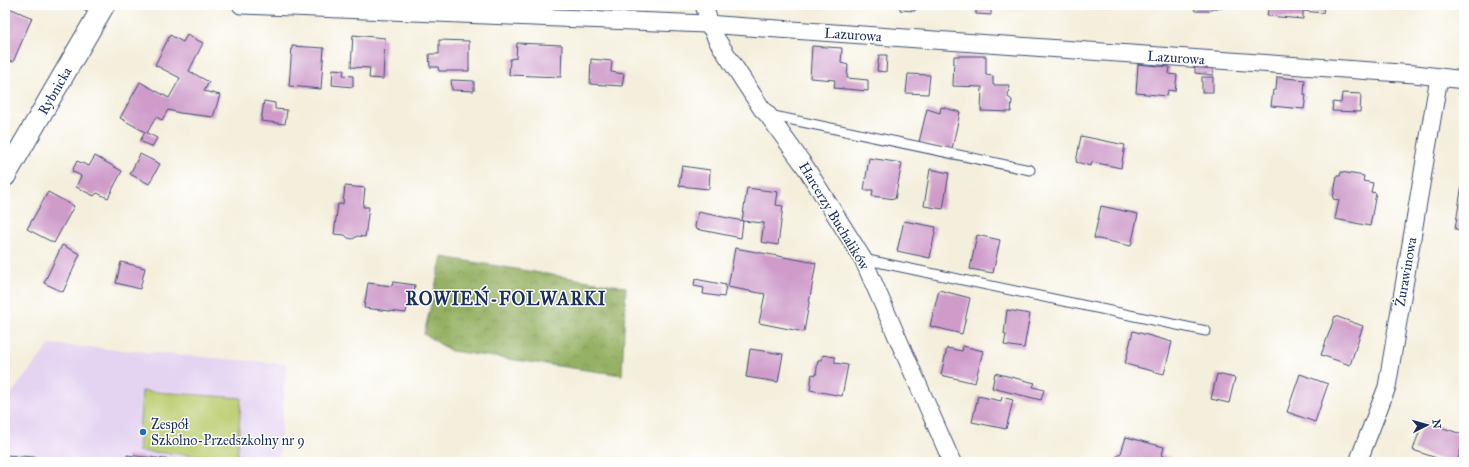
<svg xmlns="http://www.w3.org/2000/svg" width="1469" height="467" font-family="'IM FELL Great Primer',serif">
<defs>
<pattern id="forest-crowns" width="20" height="18" patternUnits="userSpaceOnUse"><rect width="20" height="18" fill="#95b164"/><path d="M2 6a3 3 0 1 1 6 0M12 15a3 3 0 1 1 6 0" fill="none" stroke="#799056"/></pattern>
</defs>
<rect width="100%" height="100%" fill="#fff"/>
<filter id="ink" filterUnits="userSpaceOnUse"><feTurbulence type="fractalNoise" baseFrequency=".025" numOctaves="2"/><feDisplacementMap in="SourceGraphic" scale="8" xChannelSelector="R" yChannelSelector="G"/><feConvolveMatrix kernelMatrix="1 2 1 2 8 2 1 2 1" color-interpolation-filters="sRGB"/></filter>
<filter id="wash" filterUnits="userSpaceOnUse"><feTurbulence type="fractalNoise" baseFrequency=".012" numOctaves="4" result="noise"/><feDisplacementMap in="SourceGraphic" scale="16" xChannelSelector="R" yChannelSelector="G"/><feGaussianBlur stdDeviation="0.9" result="paint"/><feColorMatrix in="noise" values="0 0 0 0 0 0 0 0 0 0 0 0 0 0 0 0 0 1.4 0 .05"/><feComposite in="paint" operator="in"/></filter>
<g filter="url(#wash)">
<rect width="100%" height="100%" fill="#f4efdc"/>
<path fill="#e4d3f1" d="M 50,344 L 286,364 L 279,462 L 5,462 L 5,402 Z"/>
<path fill="#bcce72" stroke="#6c7e68" d="M 142,391 L 241,398 L 237,458 L 138,451 Z"/>
<path fill="url(#forest-crowns)" stroke="#587061" d="M 442,257 L 626,287 L 622,375 L 451,351 L 424,334 Z"/>
<g id="blocks">
<g fill="#cf9cca">
<path d="M 900,5 L 915,5 L 915,11 L 900,10 Z"/>
<path d="M 944,5 L 991,5 L 991,15 L 976,14 L 976,8 L 944,7 Z"/>
<path d="M 1184,5 L 1223,5 L 1223,8 L 1212,8 L 1210,11 L 1195,11 L 1194,7 L 1184,7 Z"/>
<path d="M 1269,5 L 1324,5 L 1323,13 L 1303,11 L 1303,19 L 1267,16 Z"/>
<path d="M 5,6 L 32,18 L 13,62 L 5,58 Z"/>
<path d="M 170,35 L 183,42 L 187,35 L 203,43 L 189,71 L 209,82 L 204,91 L 220,95 L 213,117 L 180,113 L 168,110 L 162,120 L 156,117 L 147,133 L 157,138 L 152,147 L 140,141 L 145,132 L 120,118 L 140,82 L 169,98 L 180,78 L 155,65 Z"/>
<path d="M 353,35 L 385,38 L 383,79 L 369,78 L 370,68 L 351,67 Z"/>
<path d="M 439,40 L 469,41 L 469,71 L 439,71 L 438,67 L 430,67 L 429,54 L 439,54 Z"/>
<path d="M 517,43 L 562,45 L 561,77 L 509,75 L 510,59 L 516,58 Z"/>
<path d="M 292,46 L 324,48 L 321,89 L 289,86 Z"/>
<path d="M 812,46 L 842,48 L 841,63 L 848,65 L 847,78 L 868,80 L 868,91 L 834,88 L 835,80 L 810,78 Z"/>
<path d="M 879,55 L 887,55 L 886,72 L 877,71 Z"/>
<path d="M 954,56 L 986,56 L 986,75 L 993,76 L 993,85 L 1009,85 L 1008,97 L 1012,100 L 1011,112 L 981,111 L 982,87 L 953,86 Z"/>
<path d="M 591,59 L 612,61 L 611,72 L 624,74 L 622,86 L 590,84 Z"/>
<path d="M 1195,63 L 1213,64 L 1213,75 L 1195,73 Z"/>
<path d="M 1138,64 L 1170,67 L 1169,74 L 1177,75 L 1175,91 L 1168,90 L 1167,96 L 1136,93 Z"/>
<path d="M 333,69 L 344,70 L 343,75 L 353,76 L 353,87 L 332,85 Z"/>
<path d="M 908,74 L 930,75 L 928,94 L 906,93 Z"/>
<rect x="1202" y="77" width="11" height="15"/>
<path d="M 1277,77 L 1305,80 L 1304,95 L 1306,95 L 1304,109 L 1271,106 L 1273,90 L 1276,90 Z"/>
<path d="M 451,80 L 474,81 L 474,91 L 452,90 Z"/>
<path d="M 1342,93 L 1361,94 L 1360,112 L 1332,111 L 1333,102 L 1341,103 Z"/>
<path d="M 264,101 L 275,103 L 275,109 L 287,110 L 285,124 L 261,121 Z"/>
<path d="M 941,107 L 960,112 L 952,149 L 919,142 L 927,109 L 940,113 Z"/>
<path d="M 1081,136 L 1125,145 L 1121,168 L 1092,162 L 1091,166 L 1076,162 Z"/>
<path d="M 140,154 L 160,164 L 149,184 L 130,174 Z"/>
<path d="M 95,156 L 122,171 L 108,198 L 97,193 L 94,196 L 76,187 L 81,176 L 72,171 L 77,161 L 89,166 Z"/>
<path d="M 869,158 L 902,163 L 895,199 L 872,196 L 873,190 L 864,190 Z"/>
<path d="M 682,166 L 710,170 L 709,189 L 679,186 Z"/>
<path d="M 930,169 L 949,173 L 943,209 L 924,206 Z"/>
<path d="M 1341,172 L 1364,176 L 1363,181 L 1373,183 L 1371,192 L 1376,193 L 1370,226 L 1335,219 L 1339,200 L 1333,199 L 1337,176 L 1340,176 Z"/>
<path d="M 1462,184 L 1464,184 L 1464,230 L 1455,229 Z"/>
<path d="M 345,186 L 365,188 L 363,207 L 369,207 L 365,237 L 357,236 L 353,239 L 348,238 L 345,235 L 334,234 L 338,204 L 343,204 Z"/>
<path d="M 747,188 L 778,192 L 776,205 L 783,206 L 778,245 L 761,242 L 764,223 L 742,221 Z"/>
<path d="M 48,192 L 74,206 L 54,243 L 27,229 Z"/>
<path d="M 1101,206 L 1138,214 L 1131,246 L 1094,238 Z"/>
<path d="M 698,212 L 743,221 L 741,238 L 696,229 L 695,227 Z"/>
<path d="M 904,221 L 936,227 L 930,258 L 897,251 Z"/>
<path d="M 977,235 L 1000,240 L 993,273 L 970,269 Z"/>
<path d="M 62,245 L 80,254 L 63,292 L 44,283 Z"/>
<path d="M 735,248 L 816,263 L 804,332 L 759,323 L 765,294 L 728,287 Z"/>
<path d="M 121,262 L 145,268 L 140,289 L 116,283 Z"/>
<path d="M 695,279 L 726,285 L 724,297 L 703,294 L 704,288 L 694,286 Z"/>
<path d="M 393,282 L 415,285 L 413,301 L 408,300 L 406,313 L 364,308 L 368,283 L 392,286 Z"/>
<path d="M 939,290 L 970,298 L 962,334 L 930,326 Z"/>
<path d="M 1007,310 L 1030,314 L 1024,348 L 1004,345 L 1006,335 L 1004,334 Z"/>
<path d="M 1335,316 L 1363,326 L 1350,365 L 1321,355 Z"/>
<path d="M 1133,331 L 1172,342 L 1164,374 L 1125,364 Z"/>
<path d="M 963,346 L 983,351 L 975,383 L 941,375 L 947,348 L 962,351 Z"/>
<path d="M 750,349 L 783,354 L 778,382 L 746,377 Z"/>
<path d="M 823,355 L 835,357 L 835,363 L 848,365 L 842,396 L 810,390 L 812,374 L 816,375 L 818,360 L 822,360 Z"/>
<path d="M 995,373 L 1035,383 L 1033,387 L 1044,390 L 1041,400 L 992,388 Z"/>
<path d="M 1217,374 L 1235,378 L 1229,403 L 1211,399 Z"/>
<path d="M 1300,374 L 1328,384 L 1315,422 L 1287,412 Z"/>
<path d="M 978,396 L 1001,401 L 1002,397 L 1013,400 L 1006,429 L 972,422 Z"/>
<path d="M 1423,421 L 1464,435 L 1464,439 L 1457,462 L 1448,462 L 1413,450 Z"/>
<path d="M 1126,437 L 1164,447 L 1162,455 L 1185,462 L 1118,462 L 1116,460 L 1118,455 L 1121,453 Z"/>
<path d="M 127,455 L 182,461 L 182,462 L 127,462 Z"/>
</g>
</g>
</g>
<g filter="url(#ink)">
<use href="#blocks" fill-opacity="0" stroke="#3c4c71" stroke-width="1"/>
<g fill="none" stroke-linecap="round" stroke-linejoin="round">
<g stroke="#3c4c71" stroke-width="11">
<g id="service">
<path d="M 87,5 L 100,13"/>
<path d="M 769,115 L 1030,170"/>
<path d="M 863,259 L 1206,331"/>
<path d="M 5,460 L 33,462"/>
</g>
</g>
<g stroke="#3c4c71" stroke-width="19">
<g id="minor">
<path d="M 241,5 L 706,24 L 1415,74 L 1464,80"/>
<path d="M 704,5 L 710,25 L 717,40 L 762,109 L 768,115 L 806,168 L 863,259 L 952,462"/>
<path d="M 1358,462 L 1387,387 L 1439,77"/>
</g>
</g>
<g stroke="#3c4c71" stroke-width="23">
<path id="tertiary" d="M 5,176 L 104,5"/>
</g>
<use href="#service" stroke="#fff" stroke-width="9"/>
<use href="#minor" stroke="#fff" stroke-width="17"/>
<use href="#tertiary" stroke="#fff" stroke-width="21"/>
</g>
</g>
<circle fill="#1f6fb2" stroke="#fff" stroke-width="1.5" cx="143" cy="432" r="4"/>
<g text-anchor="middle" dominant-baseline="central" stroke-width="3" stroke-linejoin="round" paint-order="stroke">
<g font-size="14" fill="#1b2f5e" stroke="#fff">
<text transform="translate(853 35) rotate(4)">Lazurowa</text>
<text transform="translate(1176 58) rotate(4)">Lazurowa</text>
<text transform="translate(55 91) rotate(-60)">Rybnicka</text>
<text transform="translate(834 216) rotate(59)">Harcerzy Buchalików</text>
<text transform="translate(1406 272) rotate(-80)">Żurawinowa</text>
</g>
<g font-size="14" fill="#1b2f5e" stroke="#fff" text-anchor="start">
<text x="151" y="424">Zespół<tspan x="151" dy="16">Szkolno-Przedszkolny nr 9</tspan></text>
</g>
<g font-size="18" font-weight="bold" letter-spacing="1" fill="#1b2f5e" stroke="#fff">
<text x="506" y="299">ROWIEŃ-FOLWARKI</text>
</g>
</g>
<rect width="1469" height="467" fill="none" stroke="#fff" stroke-width="20"/>
<g transform="translate(1427 425) rotate(84)" stroke="#ffffff" stroke-width="3" paint-order="stroke">
<path d="M0-3L7 15L0 10L-7 15Z" fill="#1b2f5e"/>
<text y="-6" font-size="11" font-weight="bold" text-anchor="middle" fill="#1b2f5e">N</text>
</g>
</svg>
